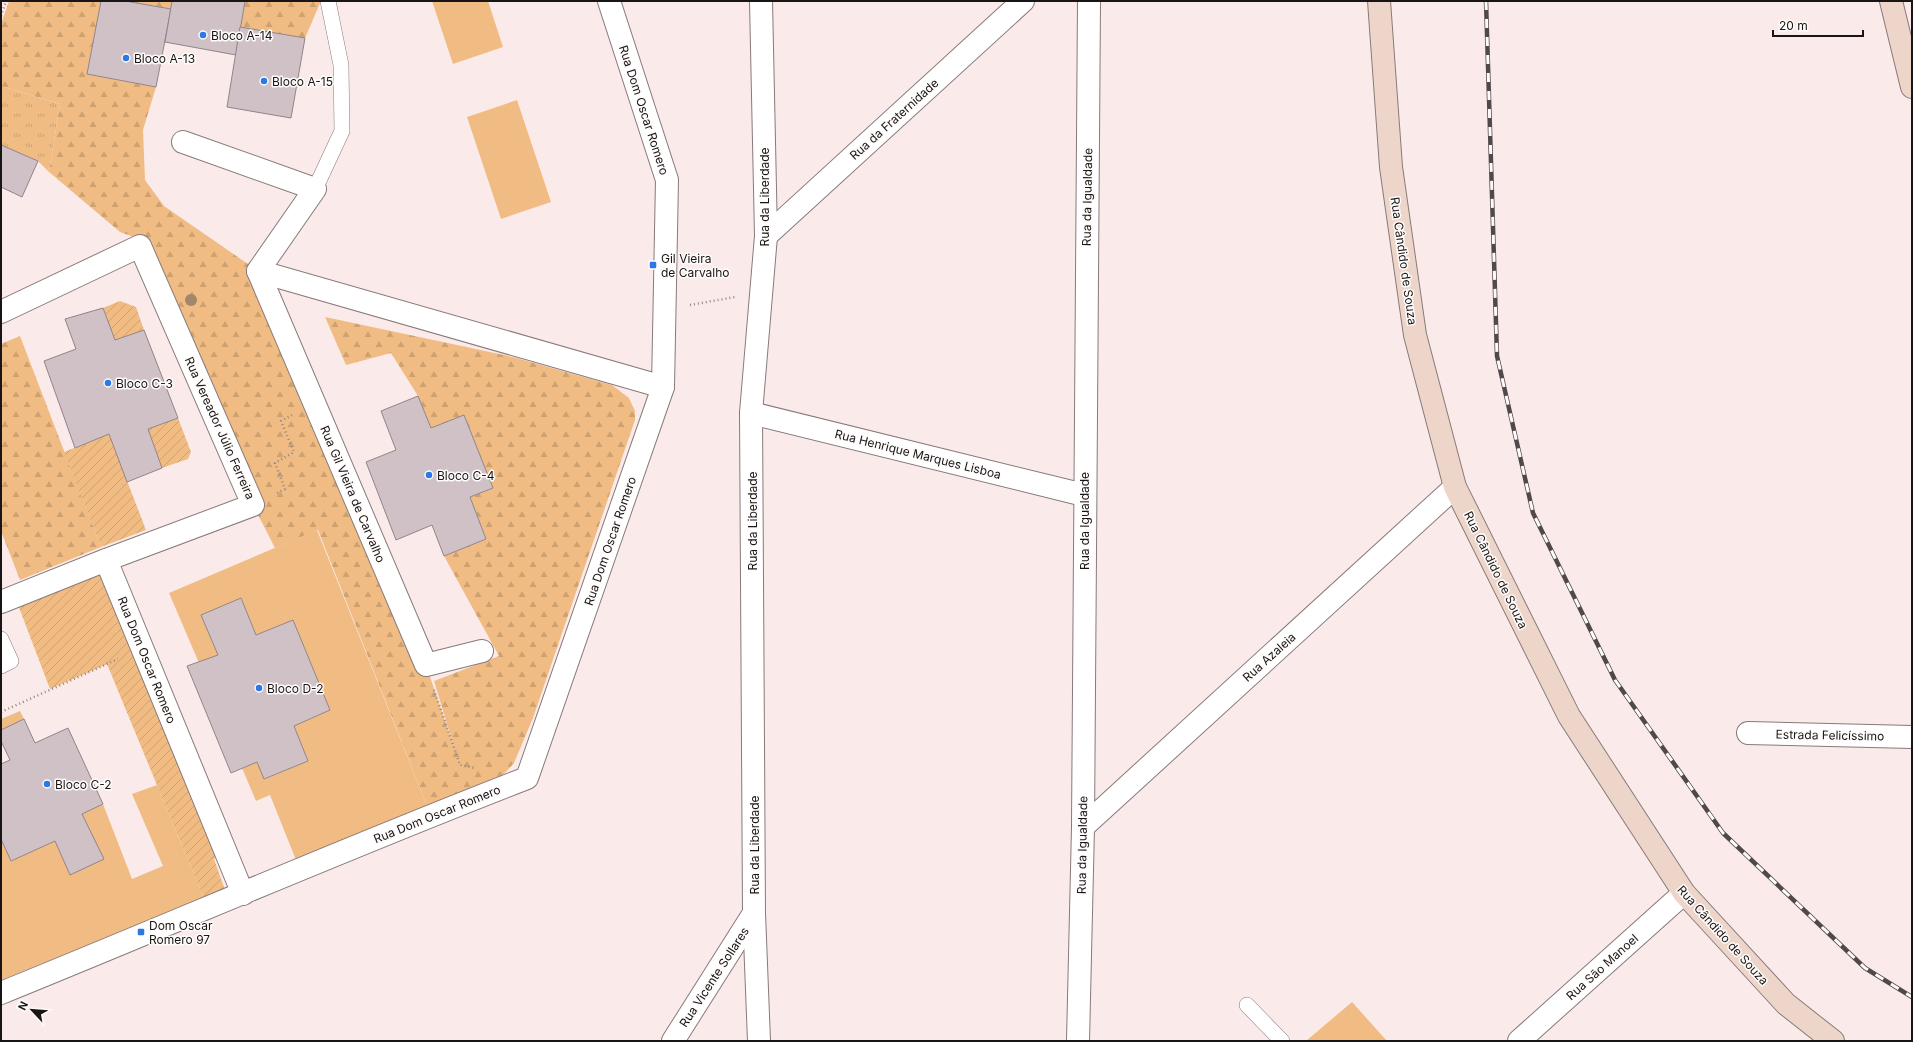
<svg xmlns="http://www.w3.org/2000/svg" width="1913" height="1042" font-family="Inter,sans-serif">
<defs>
<pattern id="grass-tufts" width="24" height="20" patternUnits="userSpaceOnUse"><rect width="24" height="20" fill="#f1bc83"/><path d="M3 7l-1-3M5 7V3M7 7l1-3M15 17l-1-3M17 17v-4M19 17l1-3" fill="none" stroke="#cea170"/></pattern>
<pattern id="forest-firs" width="22" height="20" patternUnits="userSpaceOnUse"><rect width="22" height="20" fill="#f1bc83"/><path d="M5 1l3.5 6h-7zM16 11l3.5 6h-7z" fill="#cea170"/></pattern>
<pattern id="garden-furrows" width="10" height="10" patternUnits="userSpaceOnUse"><rect width="10" height="10" fill="#f1bc83"/><path d="M-1 1l2-2M0 10L10 0M9 11l2-2" fill="none" stroke="#cea170"/></pattern>
</defs>
<rect width="100%" height="100%" fill="#faebea"/>
<path fill="url(#grass-tufts)" d="M 1,86 L 60,104 L 49,172 L 38,161 L 1,145 Z"/>
<g fill="url(#forest-firs)">
<path d="M 9,1 L 101,1 L 87,74 L 156,87 L 143,130 L 145,180 L 164,206 L 258,271 L 426,665 L 454,747 L 434,681 L 499,656 L 444,556 L 486,539 L 470,497 L 493,488 L 464,415 L 431,428 L 418,396 L 391,353 L 346,365 L 325,317 L 513,357 L 612,385 L 629,398 L 635,411 L 635,420 L 533,718 L 514,763 L 504,774 L 427,806 L 318,530 L 275,548 L 253,505 L 145,241 L 120,232 L 49,172 L 60,104 L 1,86 L 1,24 Z"/>
<path d="M 125,1 L 172,1 L 171,9 Z"/>
<path d="M 245,1 L 321,1 L 305,38 L 240,27 Z"/>
<path d="M 20,336 L 101,547 L 20,580 L 1,531 L 1,344 Z"/>
</g>
<g fill="#f1bc83">
<path d="M 432,1 L 488,1 L 503,47 L 453,64 Z"/>
<path d="M 517,100 L 551,202 L 501,219 L 467,117 Z"/>
<path d="M 317,530 L 427,806 L 296,860 L 270,795 L 256,801 L 242,768 L 257,762 L 265,779 L 308,761 L 294,726 L 330,710 L 293,620 L 256,635 L 241,598 L 201,615 L 218,655 L 199,663 L 169,593 Z"/>
<path d="M 20,711 L 24,719 L 1,730 L 1,719 Z"/>
<path d="M 157,785 L 204,899 L 1,980 L 1,839 L 11,861 L 55,841 L 70,874 L 103,859 L 82,814 L 103,804 L 132,879 L 163,866 L 132,794 Z"/>
<path d="M 1352,1002 L 1387,1041 L 1306,1041 Z"/>
</g>
<g fill="url(#garden-furrows)">
<path d="M 120,301 L 136,307 L 144,330 L 115,340 L 103,308 Z"/>
<path d="M 178,418 L 191,452 L 188,459 L 162,468 L 148,429 Z"/>
<path d="M 109,434 L 146,530 L 101,547 L 64,452 Z"/>
<path d="M 106,560 L 225,849 L 214,859 L 225,890 L 204,899 L 107,664 L 50,689 L 15,597 Z"/>
</g>
<g fill="#cfc1c5" stroke="#918489">
<path d="M 101,1 L 125,1 L 171,9 L 156,87 L 87,74 Z"/>
<path d="M 172,1 L 245,1 L 236,55 L 165,42 Z"/>
<path d="M 240,27 L 305,38 L 291,118 L 227,107 Z"/>
<path d="M 1,145 L 38,161 L 22,197 L 1,187 Z"/>
<path d="M 103,308 L 115,340 L 144,330 L 178,418 L 148,429 L 162,468 L 127,482 L 109,434 L 75,448 L 44,361 L 76,349 L 65,319 Z"/>
<path d="M 418,396 L 431,428 L 464,415 L 493,488 L 470,497 L 486,539 L 444,556 L 432,525 L 396,540 L 366,462 L 396,450 L 381,411 Z"/>
<path d="M 241,598 L 256,635 L 293,620 L 330,710 L 294,726 L 308,761 L 264,779 L 257,762 L 231,773 L 187,666 L 218,655 L 201,615 Z"/>
<path d="M 24,719 L 35,743 L 68,728 L 103,804 L 82,814 L 104,859 L 70,875 L 55,841 L 11,861 L 1,839 L 1,764 L 10,760 L 1,741 L 1,730 Z"/>
</g>
<g fill="none" stroke-linecap="round" stroke-linejoin="round">
<g stroke="#887a7a" stroke-width="16">
<g id="lane">
<path d="M 315,189 L 342,131 L 341,65 L 328,1"/>
<path d="M 1,639 L 11,661 L 1,666"/>
<path d="M 1247,1005 L 1282,1041"/>
</g>
</g>
<g stroke="#887a7a" stroke-width="24">
<g id="street">
<path d="M 183,142 L 315,189 L 258,271 L 663,387"/>
<path d="M 766,236 L 1023,1"/>
<path d="M 258,271 L 426,665 L 482,651"/>
<path d="M 1,312 L 140,246 L 253,505 L 106,560 L 1,602"/>
<path d="M 751,413 L 1084,495"/>
<path d="M 106,560 L 243,894"/>
<path d="M 1748,733 L 1912,737"/>
<path d="M 1083,827 L 1455,487"/>
<path d="M 1,993 C 176,922 351,846 527,778 L 663,387 L 667,180 L 609,1"/>
<path d="M 673,1041 L 754,913"/>
<path d="M 759,1041 L 754,913 L 751,413 L 766,236 L 761,1"/>
<path d="M 1078,1041 L 1083,827 L 1089,1"/>
<path d="M 1519,1041 L 1684,893"/>
</g>
</g>
<g stroke="#887a7a" stroke-width="24">
<g id="secondary">
<path d="M 1379,1 L 1391,167 L 1415,335 L 1455,487 L 1569,716 L 1684,893 L 1786,1004 L 1833,1041"/>
<path d="M 1891,1 L 1912,87"/>
</g>
</g>
<g stroke="#918686" stroke-width="2.5" stroke-dasharray="1 3" stroke-linecap="butt">
<path d="M 1,16 L 6,1"/>
<path d="M 690,305 L 735,297"/>
<path d="M 277,493 L 285,489 L 275,463 L 294,452 L 281,421 L 292,415"/>
<path d="M 434,690 L 460,765 L 475,768"/>
<path d="M 1,712 L 118,659"/>
</g>
<use href="#lane" stroke="#fff" stroke-width="15"/>
<use href="#street" stroke="#fff" stroke-width="22"/>
<use href="#secondary" stroke="#edd5ca" stroke-width="22"/>
<g stroke="#514949" stroke-width="4.5">
<path id="rail" d="M 1486,1 L 1497,356 L 1533,513 L 1615,680 L 1723,833 L 1865,968 L 1912,997"/>
</g>
<use href="#rail" stroke="#fefbfb" stroke-width="3" stroke-dasharray="9" stroke-linecap="butt"/>
</g>
<circle fill="#a1876c" cx="191" cy="300" r="6"/>
<g fill="#2c78e4" stroke="#fefbfb" stroke-width="1.5">
<circle cx="203" cy="35" r="4"/>
<circle cx="126" cy="58" r="4"/>
<circle cx="264" cy="81" r="4"/>
<rect x="649" y="261" width="8" height="8" rx="2"/>
<circle cx="108" cy="383" r="4"/>
<circle cx="429" cy="475" r="4"/>
<circle cx="259" cy="688" r="4"/>
<circle cx="47" cy="784" r="4"/>
<rect x="137" y="928" width="8" height="8" rx="2"/>
</g>
<g text-anchor="middle" dominant-baseline="central" stroke-width="3" stroke-linejoin="round" paint-order="stroke">
<g font-size="12" fill="#1a1515" stroke="#fefbfb" text-anchor="start">
<text x="211" y="35">Bloco A-14</text>
<text x="134" y="58">Bloco A-13</text>
<text x="272" y="81">Bloco A-15</text>
<text x="661" y="258">Gil Vieira<tspan x="661" dy="14">de Carvalho</tspan></text>
<text x="116" y="383">Bloco C-3</text>
<text x="437" y="475">Bloco C-4</text>
<text x="267" y="688">Bloco D-2</text>
<text x="55" y="784">Bloco C-2</text>
<text x="149" y="925">Dom Oscar<tspan x="149" dy="14">Romero 97</tspan></text>
</g>
<g font-size="12" fill="#1a1515" stroke="#fefbfb">
<text transform="translate(644 110) rotate(72)">Rua Dom Oscar Romero</text>
<text transform="translate(894 119) rotate(-42)">Rua da Fraternidade</text>
<text transform="translate(764 197) rotate(-90)">Rua da Liberdade</text>
<text transform="translate(1087 197) rotate(-89)">Rua da Igualdade</text>
<text transform="translate(1404 261) rotate(82)">Rua Cândido de Souza</text>
<text transform="translate(220 428) rotate(66)">Rua Vereador Júlio Ferreira</text>
<text transform="translate(918 454) rotate(14)">Rua Henrique Marques Lisboa</text>
<text transform="translate(353 494) rotate(67)">Rua Gil Vieira de Carvalho</text>
<text transform="translate(752 521) rotate(-90)">Rua da Liberdade</text>
<text transform="translate(1084 521) rotate(-90)">Rua da Igualdade</text>
<text transform="translate(610 541) rotate(-71)">Rua Dom Oscar Romero</text>
<text transform="translate(1496 570) rotate(64)">Rua Cândido de Souza</text>
<text transform="translate(1269 657) rotate(-42)">Rua Azaleia</text>
<text transform="translate(147 660) rotate(68)">Rua Dom Oscar Romero</text>
<text transform="translate(1830 735) rotate(1)">Estrada Felicíssimo</text>
<text transform="translate(437 814) rotate(-22)">Rua Dom Oscar Romero</text>
<text transform="translate(754 845) rotate(-90)">Rua da Liberdade</text>
<text transform="translate(1082 845) rotate(-89)">Rua da Igualdade</text>
<text transform="translate(1723 935) rotate(48)">Rua Cândido de Souza</text>
<text transform="translate(1602 967) rotate(-42)">Rua São Manoel</text>
<text transform="translate(714 977) rotate(-57)">Rua Vicente Sollares</text>
</g>
</g>
<rect width="1913" height="1042" fill="none" stroke="#1a1515" stroke-width="4"/>
<g transform="translate(32 1010) rotate(296)" stroke="#fefbfb" stroke-width="3" paint-order="stroke">
<path d="M0-3L7 15L0 10L-7 15Z" fill="#1a1515"/>
<text y="-6" font-size="11" font-weight="bold" text-anchor="middle" fill="#1a1515">N</text>
</g>
<path d="M1773 30v6h90v-6" fill="none" stroke="#1a1515" stroke-width="2"/>
<text x="1779" y="30" font-size="12" fill="#1a1515" stroke="#fefbfb" stroke-width="3" paint-order="stroke">20 m</text>
</svg>
